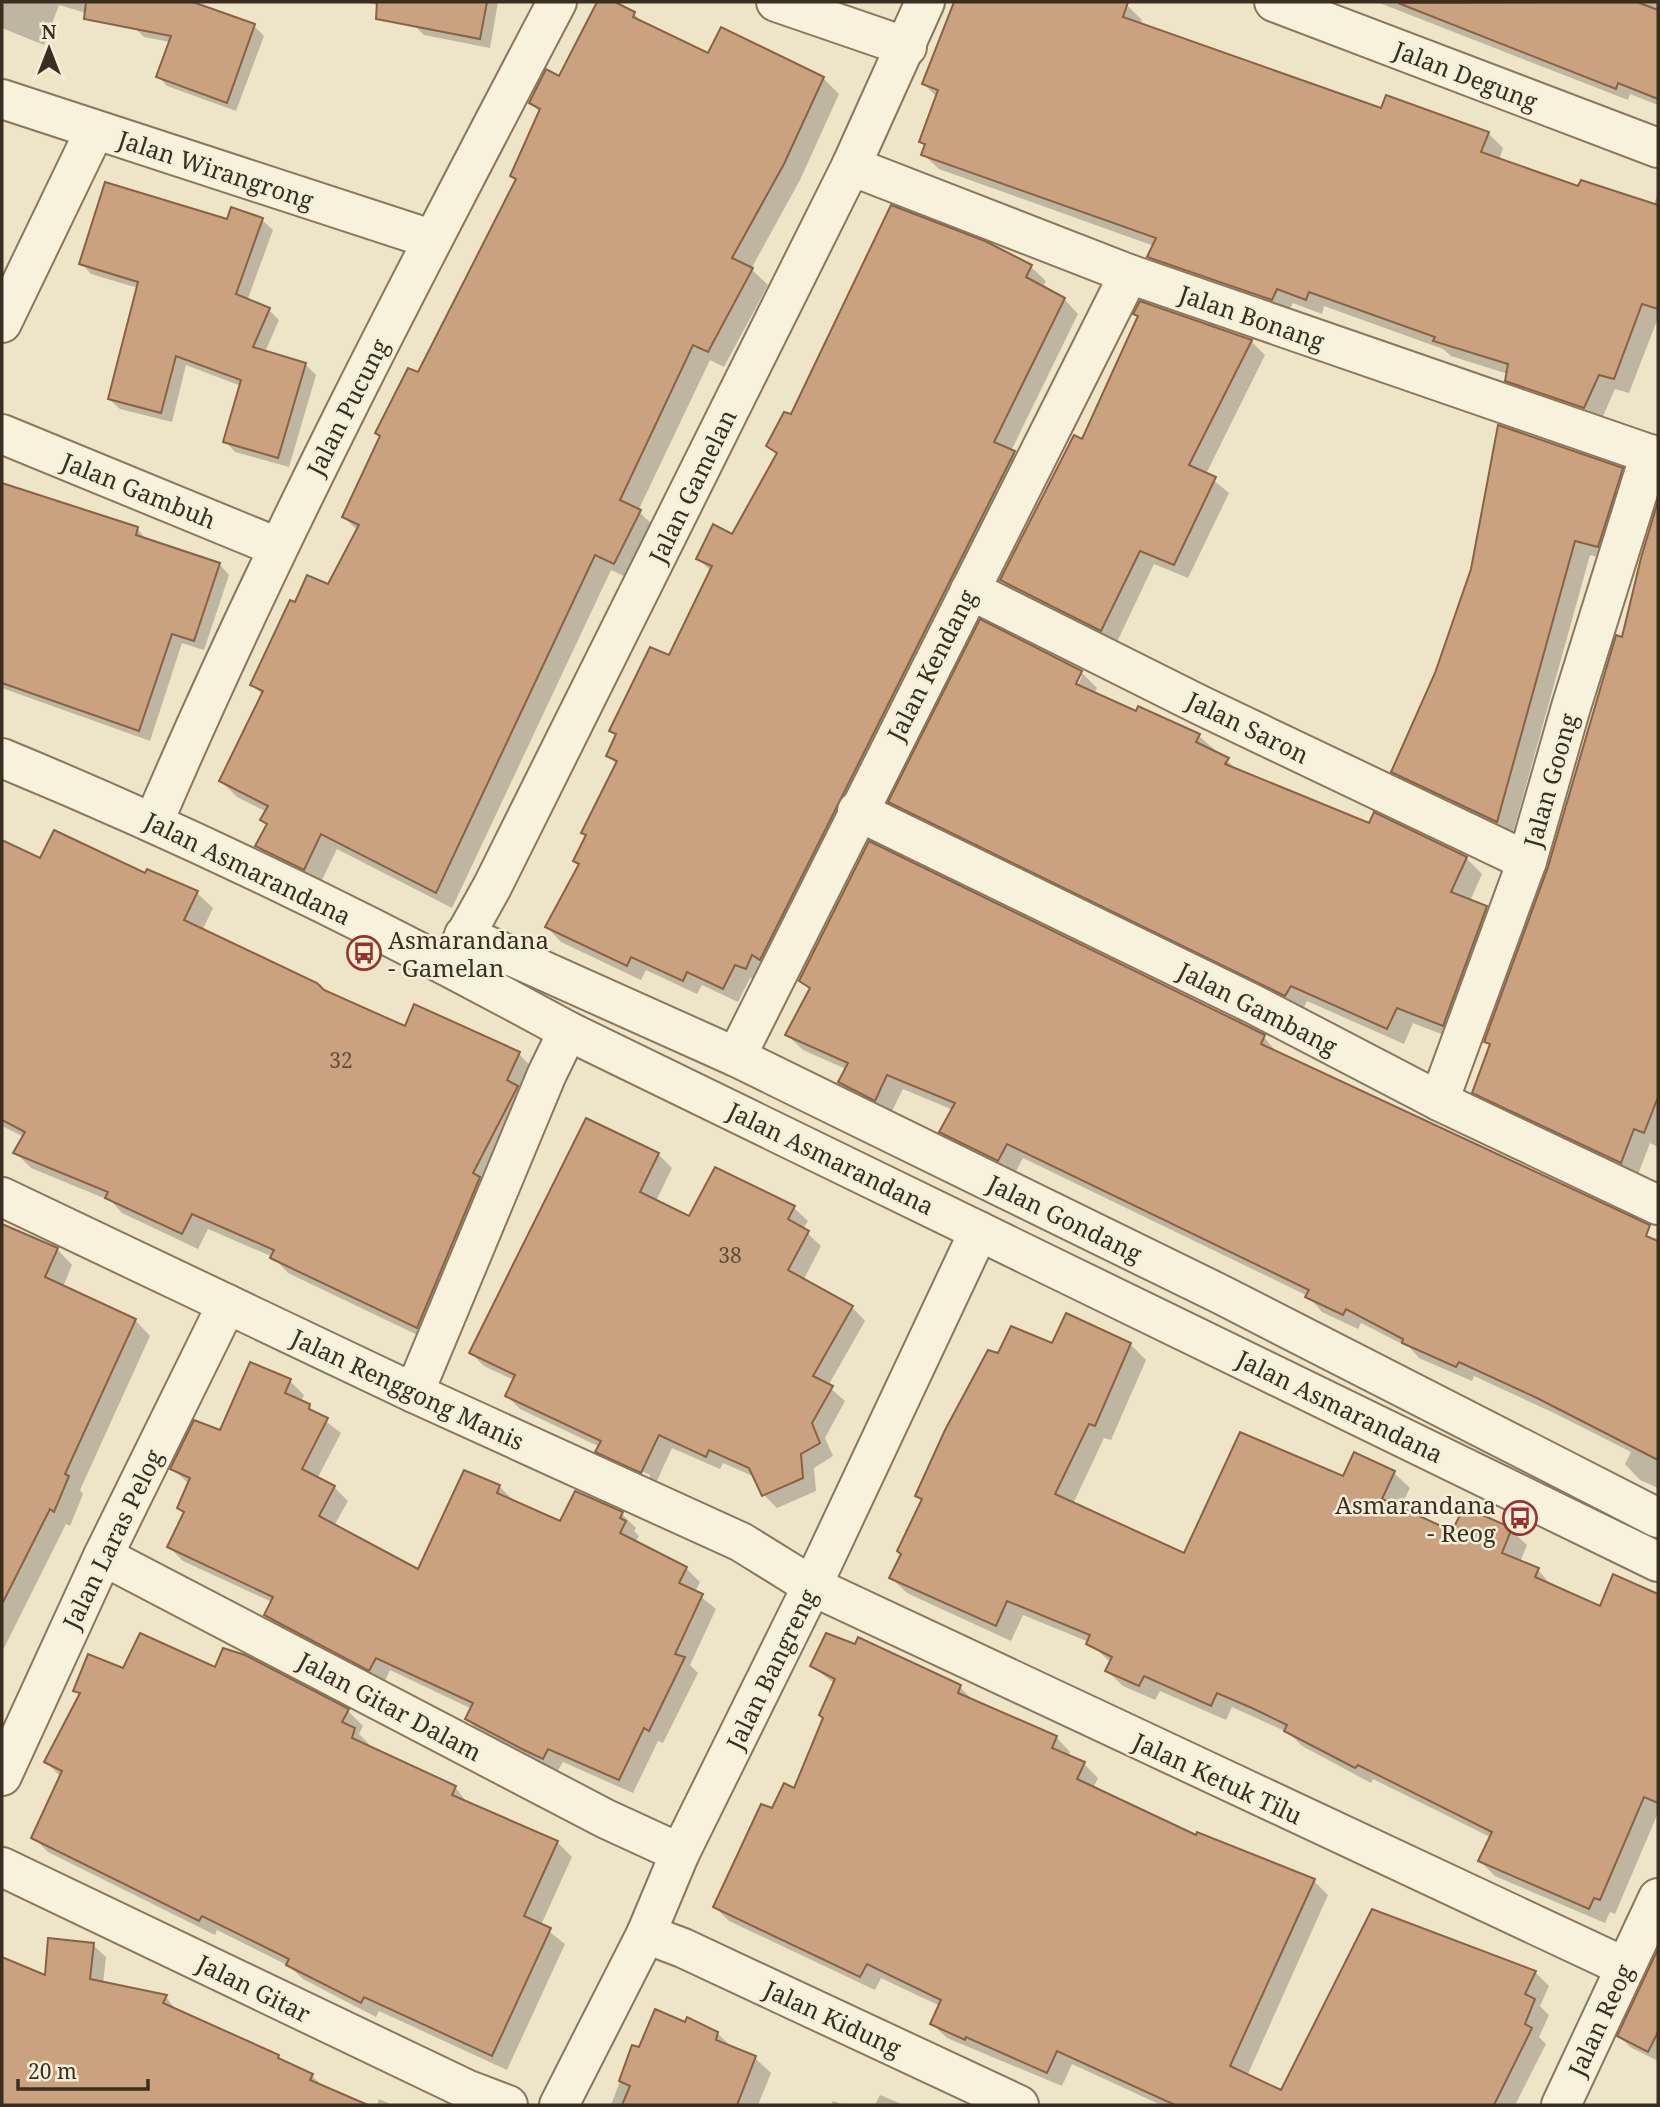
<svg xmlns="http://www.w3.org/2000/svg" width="1660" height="2107" font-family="'Noto Serif',serif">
<rect width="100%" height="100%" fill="#eee4c8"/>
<g fill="#0003" fill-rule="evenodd">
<path d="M 2,2 L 188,2 L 254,26 L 264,36 L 236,111 L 167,86 L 158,76 L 170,42 L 144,37 L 134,27 L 59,5 L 44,45 L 2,28 Z"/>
<path d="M 365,2 L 498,2 L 490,48 L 424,35 L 414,25 L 416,15 Z"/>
<path d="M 599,2 L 611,2 L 634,14 L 644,24 L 716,67 L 823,78 L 839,94 L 800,180 L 751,269 L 768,285 L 724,367 L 710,360 L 638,511 L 656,528 L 630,579 L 611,570 L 452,908 L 337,849 L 320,884 L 273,862 L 257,846 L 268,826 L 262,820 L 267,812 L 237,797 L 221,781 L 263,695 L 252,684 L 295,604 L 329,586 L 358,531 L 344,517 L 382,438 L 377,433 L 419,374 L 517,181 L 512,176 L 541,113 L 531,103 L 559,78 Z"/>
<path d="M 956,2 L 1117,2 L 1127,5 L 1142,20 L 1140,25 L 1382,110 L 1488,133 L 1503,148 L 1499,160 L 1579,189 L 1653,206 L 1658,194 L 1658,318 L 1629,393 L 1615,389 L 1600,423 L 1522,396 L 1507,380 L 1508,374 L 1451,356 L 1443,349 L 1324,306 L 1322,314 L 1293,303 L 1287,314 L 1164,272 L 1149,257 L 1154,246 L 939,169 L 923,154 L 926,147 L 921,142 L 937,97 L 924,84 Z"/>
<path d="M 1377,2 L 1658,2 L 1658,105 L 1630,94 L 1628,100 Z"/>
<path d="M 232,209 L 262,220 L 273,230 L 247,301 L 269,310 L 279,320 L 265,352 L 305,364 L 316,375 L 289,467 L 235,452 L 225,441 L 241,386 L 186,365 L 172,422 L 120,409 L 109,399 L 138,288 L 91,274 L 81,263 L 228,221 Z"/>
<path d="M 1031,267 L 1046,281 L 1042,288 L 1064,299 L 1078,314 L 1011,451 L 1029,467 L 760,982 L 750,978 L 738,1002 L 702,985 L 697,994 L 646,970 L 641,980 L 561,942 L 547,927 L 580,866 L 575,860 L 617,765 L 608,755 L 617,736 L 611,731 L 670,657 L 711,571 L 698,559 L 733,536 L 778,456 L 768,446 L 792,417 Z"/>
<path d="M 1135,314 L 1251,341 L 1265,355 L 1206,474 L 1229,493 L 1188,578 L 1154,564 L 1116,644 L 1016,594 L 1002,580 L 1083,442 L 1139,317 Z"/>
<path d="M 1622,469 L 1637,484 L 1613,561 L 1590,555 L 1512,836 L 1408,787 L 1393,772 Z"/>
<path d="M 2,485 L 137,528 L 147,541 L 219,564 L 229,575 L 204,650 L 182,643 L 150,741 L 2,688 Z"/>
<path d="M 1658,507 L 1658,1147 L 1650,1143 L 1637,1177 L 1490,1108 L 1474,1092 L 1491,1046 L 1486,1041 L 1550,868 L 1624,639 L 1642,558 Z"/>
<path d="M 1081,672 L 1097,688 L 1094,694 L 1199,736 L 1241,773 L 1370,825 L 1466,858 L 1482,874 L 1470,901 L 1486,907 L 1502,924 L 1459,1041 L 1413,1023 L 1404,1044 L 1307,1001 L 1302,1011 L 907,818 L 891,802 ZM 1078,676 L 1082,676 L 1074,693 Z"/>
<path d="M 2,842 L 41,861 L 146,875 L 197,893 L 213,908 L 202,931 L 323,992 L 405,1028 L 519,1054 L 534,1070 L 432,1342 L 288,1273 L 273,1257 L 208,1229 L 198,1249 L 122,1213 L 111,1201 L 31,1168 L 15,1152 L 24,1137 L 2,1126 Z"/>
<path d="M 801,981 L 1240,1024 L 1264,1037 L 1278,1054 L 1610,1381 L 1658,1270 L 1658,1488 L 1640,1480 L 1625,1464 L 1631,1452 L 1554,1413 L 1474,1376 L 1472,1381 L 1419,1358 L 1410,1348 L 1361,1323 L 1358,1329 L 1322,1312 L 1308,1296 L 1023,1158 L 1014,1175 L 957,1147 L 941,1132 L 953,1110 L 903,1089 L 890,1115 L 855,1097 L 840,1082 L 846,1069 L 803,1050 L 787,1035 L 811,991 Z"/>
<path d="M 658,1154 L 672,1168 L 656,1201 L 690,1219 L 716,1169 L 794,1208 L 808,1221 L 803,1229 L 821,1246 L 803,1281 L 852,1307 L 865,1321 L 828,1386 L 845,1401 L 825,1438 L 833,1456 L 814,1468 L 816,1491 L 777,1508 L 764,1495 L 755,1477 L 723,1463 L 720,1469 L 672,1448 L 655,1485 L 611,1465 L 597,1451 L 600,1447 L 520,1409 L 507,1396 L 514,1380 L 484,1366 L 471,1353 ZM 611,1457 L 650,1475 L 649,1478 L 611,1461 Z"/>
<path d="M 2,1226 L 57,1249 L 72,1265 L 63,1287 L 135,1320 L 150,1336 L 80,1490 L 83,1494 L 70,1526 L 66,1524 L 2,1652 Z"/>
<path d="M 1130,1344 L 1146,1360 L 1111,1440 L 1104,1438 L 1073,1504 L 1185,1555 L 1344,1478 L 1355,1454 L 1394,1473 L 1410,1488 L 1399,1510 L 1453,1533 L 1511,1530 L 1527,1545 L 1520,1562 L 1538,1570 L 1553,1587 L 1601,1608 L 1614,1576 L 1658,1596 L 1658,1813 L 1615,1914 L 1610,1912 L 1605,1923 L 1495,1876 L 1480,1861 L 1492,1838 L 1373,1779 L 1371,1783 L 1302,1746 L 1289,1733 L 1232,1707 L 1226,1720 L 1160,1691 L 1155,1700 L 1123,1686 L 1107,1671 L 1111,1663 L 1089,1642 L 1023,1615 L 1011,1641 L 907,1593 L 891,1578 L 923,1501 L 917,1496 L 999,1356 L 1052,1345 Z"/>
<path d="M 290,1381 L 304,1395 L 301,1402 L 341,1433 L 317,1479 L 334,1487 L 348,1501 L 334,1526 L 419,1572 L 499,1486 L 513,1500 L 561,1523 L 622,1514 L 636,1528 L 634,1531 L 639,1536 L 635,1543 L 686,1568 L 700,1582 L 695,1592 L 716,1609 L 690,1665 L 698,1673 L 663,1743 L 658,1741 L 633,1793 L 563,1762 L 557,1772 L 481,1733 L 467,1719 L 472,1709 L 390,1670 L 384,1683 L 280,1629 L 266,1615 L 272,1602 L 183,1561 L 169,1547 L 185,1513 L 179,1508 L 189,1484 L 172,1468 Z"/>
<path d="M 812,1666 L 960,1687 L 974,1701 L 1056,1737 L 1070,1752 L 1068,1757 L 1084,1764 L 1098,1778 L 1093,1788 L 1197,1837 L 1314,1881 L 1328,1895 L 1247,2076 L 1282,2093 L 1535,1972 L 1549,1986 L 1540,2006 L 1549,2015 L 1539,2037 L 1546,2044 L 1515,2105 L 1161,2105 L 1072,2064 L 1062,2086 L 947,2038 L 932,2024 L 940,2006 L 881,1978 L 875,1990 L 729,1921 L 715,1907 L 772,1810 L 795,1790 L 825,1718 L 835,1684 Z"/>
<path d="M 124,1670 L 216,1670 L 348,1711 L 363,1726 L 359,1734 L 369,1744 L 368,1747 L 455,1787 L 469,1805 L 557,1842 L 572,1857 L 541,1925 L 565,1944 L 507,2070 L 379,2011 L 376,2017 L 303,1979 L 289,1966 L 217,1930 L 215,1935 L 48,1852 L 33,1837 L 61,1777 L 46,1762 L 80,1695 L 75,1690 Z"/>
<path d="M 93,1945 L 106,1957 L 103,1984 L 166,1997 L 177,2011 L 278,2057 L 284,2063 L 312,2076 L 325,2088 L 363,2105 L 2,2105 L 2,1959 L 46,1978 Z"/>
<path d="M 1658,1951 L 1658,2061 L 1630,2047 L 1619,2036 Z"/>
<path d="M 686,2024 L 717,2033 L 733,2048 L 755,2058 L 771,2073 L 758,2105 L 611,2105 L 633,2047 L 641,2050 Z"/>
<path d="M 880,2095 L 904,2105 L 875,2105 Z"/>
<path d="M 379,2099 L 393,2105 L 377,2105 Z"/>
<path d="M 833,2101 L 845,2105 L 831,2105 Z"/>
</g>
<g fill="#caa27f" stroke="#886244" stroke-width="2">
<path d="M 86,2 L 193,2 L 255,24 L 227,103 L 156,77 L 171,36 L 84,19 Z"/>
<path d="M 377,2 L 487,2 L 480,39 L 376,19 Z"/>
<path d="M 597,2 L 615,2 L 635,12 L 633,17 L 708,53 L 721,27 L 824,77 L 784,164 L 732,258 L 753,268 L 708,352 L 693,345 L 620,500 L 641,510 L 614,564 L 595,555 L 436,893 L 321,834 L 304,870 L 255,846 L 267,824 L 260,820 L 268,806 L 219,781 L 263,691 L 250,685 L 290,600 L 295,602 L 307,575 L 328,584 L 359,525 L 342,517 L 380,436 L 375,433 L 408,368 L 418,372 L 516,179 L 510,176 L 540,109 L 529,103 L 546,69 L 559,76 Z"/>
<path d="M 954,2 L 1128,2 L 1123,17 L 1381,108 L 1386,95 L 1489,132 L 1481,152 L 1578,186 L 1581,180 L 1658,205 L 1658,309 L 1642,304 L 1614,379 L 1599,375 L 1584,408 L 1505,381 L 1508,364 L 1433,341 L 1435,337 L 1309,292 L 1306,300 L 1277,289 L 1272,300 L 1147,257 L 1156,238 L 921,155 L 925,144 L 919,142 L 938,90 L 922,84 Z"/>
<path d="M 1637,2 L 1658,10 L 1658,99 L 1618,83 L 1616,89 L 1398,3 Z"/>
<path d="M 105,182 L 227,219 L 231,207 L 263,218 L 236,294 L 270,308 L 253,347 L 306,363 L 278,458 L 223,442 L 241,380 L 176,356 L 161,413 L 108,399 L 138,282 L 79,264 Z"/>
<path d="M 891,205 L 985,241 L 1032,265 L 1026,277 L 1065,298 L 994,442 L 1015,451 L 760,960 L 752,955 L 746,969 L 735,965 L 723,989 L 687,972 L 683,981 L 631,957 L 627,966 L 545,927 L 579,864 L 573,861 L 586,835 L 581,833 L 617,761 L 606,756 L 616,734 L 609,731 L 650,647 L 669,655 L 712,566 L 696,559 L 713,524 L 732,534 L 777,453 L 766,446 L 784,412 L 791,414 Z"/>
<path d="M 1140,301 L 1252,340 L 1189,465 L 1216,477 L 1174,565 L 1140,551 L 1101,631 L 1000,580 L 1074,435 L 1082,439 L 1138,316 L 1133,314 Z"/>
<path d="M 1498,425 L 1623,468 L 1598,547 L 1575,541 L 1497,822 L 1391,772 L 1435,673 L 1471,569 Z"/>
<path d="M 2,483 L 138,527 L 136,535 L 220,563 L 194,641 L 172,634 L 139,731 L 2,683 Z"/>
<path d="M 1658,501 L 1658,1097 L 1644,1133 L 1634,1129 L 1621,1163 L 1472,1093 L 1490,1044 L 1484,1042 L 1548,867 L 1616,635 L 1622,637 L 1641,558 Z"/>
<path d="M 980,619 L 1082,671 L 1076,684 L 1136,711 L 1138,706 L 1200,734 L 1196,742 L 1229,758 L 1225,764 L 1369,823 L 1374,812 L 1467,857 L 1451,892 L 1487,906 L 1443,1026 L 1397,1008 L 1387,1029 L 1291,986 L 1285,996 L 888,802 Z"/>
<path d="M 54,830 L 145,873 L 147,869 L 198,891 L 184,920 L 317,983 L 324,990 L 405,1026 L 414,1004 L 520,1052 L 507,1080 L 518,1086 L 473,1173 L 480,1177 L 417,1328 L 270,1258 L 274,1250 L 192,1214 L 182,1234 L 105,1198 L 108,1192 L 13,1153 L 25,1132 L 2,1120 L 2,840 L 40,858 Z"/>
<path d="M 869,841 L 1241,1023 L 1265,1035 L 1261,1044 L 1650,1225 L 1646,1236 L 1658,1241 L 1658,1460 L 1537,1398 L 1459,1362 L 1456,1367 L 1402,1343 L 1403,1339 L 1346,1309 L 1343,1315 L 1305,1297 L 1309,1290 L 1007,1144 L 998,1161 L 939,1132 L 955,1103 L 887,1075 L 875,1101 L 838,1082 L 848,1063 L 785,1035 L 810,988 L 799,981 Z"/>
<path d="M 586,1118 L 659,1153 L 640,1192 L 689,1216 L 715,1167 L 795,1206 L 788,1219 L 809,1231 L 788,1270 L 853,1306 L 813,1376 L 833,1386 L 812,1423 L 820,1443 L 801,1454 L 803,1478 L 762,1496 L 749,1468 L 709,1450 L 706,1457 L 659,1435 L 641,1473 L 595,1452 L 601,1441 L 505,1396 L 515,1375 L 469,1353 Z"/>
<path d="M 2,1224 L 58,1248 L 45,1277 L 136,1319 L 65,1474 L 69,1476 L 54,1512 L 50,1509 L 2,1604 Z"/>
<path d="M 1066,1313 L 1131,1343 L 1095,1426 L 1089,1424 L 1055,1494 L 1184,1553 L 1240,1432 L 1343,1476 L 1354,1452 L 1395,1471 L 1382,1499 L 1452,1531 L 1464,1507 L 1512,1528 L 1502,1553 L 1539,1568 L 1535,1577 L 1600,1606 L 1613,1574 L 1658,1594 L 1658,1803 L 1644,1797 L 1600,1900 L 1594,1898 L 1589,1909 L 1478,1861 L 1492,1832 L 1358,1765 L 1355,1768 L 1284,1731 L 1287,1725 L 1252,1708 L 1217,1693 L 1211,1706 L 1144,1676 L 1139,1686 L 1105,1671 L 1112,1657 L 1086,1644 L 1090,1635 L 1007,1601 L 996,1626 L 889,1578 L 901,1554 L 897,1551 L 922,1499 L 915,1496 L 945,1430 L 988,1350 L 998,1353 L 1011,1326 L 1052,1343 Z"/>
<path d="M 250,1362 L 291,1379 L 285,1393 L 310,1404 L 309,1409 L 328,1418 L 302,1469 L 335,1486 L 319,1516 L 418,1569 L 464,1470 L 500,1485 L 497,1493 L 560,1521 L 575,1491 L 623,1512 L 620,1518 L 626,1521 L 620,1533 L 687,1567 L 679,1583 L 703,1594 L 675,1654 L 685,1657 L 649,1731 L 644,1728 L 619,1780 L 548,1749 L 543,1759 L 524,1750 L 465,1719 L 473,1703 L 376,1658 L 369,1671 L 264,1615 L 273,1597 L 167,1547 L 184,1512 L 177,1508 L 190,1478 L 170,1469 L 194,1420 L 220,1430 Z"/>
<path d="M 140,1633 L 215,1667 L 223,1648 L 245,1655 L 349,1709 L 342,1722 L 355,1728 L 352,1738 L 456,1786 L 452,1795 L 558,1841 L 524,1916 L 551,1928 L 492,2056 L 364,1997 L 361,2003 L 286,1965 L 289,1959 L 202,1916 L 199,1921 L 31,1838 L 62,1771 L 44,1762 L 80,1693 L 73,1691 L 88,1654 L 123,1668 Z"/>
<path d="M 826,1633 L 855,1644 L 858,1637 L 961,1685 L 958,1693 L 1057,1736 L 1052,1748 L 1085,1762 L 1077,1779 L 1196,1835 L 1197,1832 L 1315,1879 L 1230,2066 L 1281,2090 L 1372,1909 L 1536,1971 L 1525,1994 L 1535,1999 L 1525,2024 L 1532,2028 L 1494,2105 L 1175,2105 L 1057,2051 L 1047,2073 L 966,2037 L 965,2040 L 930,2024 L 941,2000 L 867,1964 L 860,1977 L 713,1907 L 761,1804 L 772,1808 L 784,1783 L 794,1788 L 823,1718 L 819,1715 L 835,1679 L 810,1666 Z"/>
<path d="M 48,1938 L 94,1943 L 90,1979 L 167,1995 L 163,2003 L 279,2055 L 278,2058 L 313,2074 L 310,2080 L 368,2105 L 2,2105 L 2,1957 L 45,1975 Z"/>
<path d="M 1658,1949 L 1658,2032 L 1648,2052 L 1617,2036 Z"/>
<path d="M 655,2009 L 685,2022 L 687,2017 L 718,2032 L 716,2040 L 756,2056 L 737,2105 L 622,2105 L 630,2086 L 619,2081 L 632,2045 L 639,2047 Z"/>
</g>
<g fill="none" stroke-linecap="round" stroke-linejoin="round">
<g stroke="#89775e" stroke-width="42">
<g id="minor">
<path d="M 776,2 L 907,47"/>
<path d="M 1274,2 L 1658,148"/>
<path d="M 2,99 L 431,239"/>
<path d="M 851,166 L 1129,274 L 1658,457"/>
<path d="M 2,323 L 95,130"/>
<path d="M 2,434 L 277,547"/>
<path d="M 970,590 L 1202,706 L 1527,861"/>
<path d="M 2,758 C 196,838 384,930 568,1031 L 1658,1562"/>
<path d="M 857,811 L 1251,1003 L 1439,1101 L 1658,1205"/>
<path d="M 154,821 C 274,541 415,272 557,2"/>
<path d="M 464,935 L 736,1057 L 1222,1295 L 1658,1518"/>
<path d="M 453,957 L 492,887 L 851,166 L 925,2"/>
<path d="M 736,1057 L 1129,274"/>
<path d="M 1439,1101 L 1527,861 L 1571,707 L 1650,454"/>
<path d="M 2,1197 L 414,1393 L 741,1542 L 812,1586 L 1625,1967"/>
<path d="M 414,1393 L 547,1074 L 568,1031"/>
<path d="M 103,1556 L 606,1819 L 680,1853"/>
<path d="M 2,1776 L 103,1556 L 227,1304"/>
<path d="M 2,1867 L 466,2089 L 508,2105"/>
<path d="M 646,1934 L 683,1948 L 1019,2105"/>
<path d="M 559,2105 L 646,1934 L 680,1853 L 812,1586 L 979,1231"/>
<path d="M 1561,2105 L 1658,1898"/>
</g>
</g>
<use href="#minor" stroke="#f8f1dc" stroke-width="38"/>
</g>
<defs>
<g id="bus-ring" transform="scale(1.75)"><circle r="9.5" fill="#f5eed8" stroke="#97332f" stroke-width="1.5"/><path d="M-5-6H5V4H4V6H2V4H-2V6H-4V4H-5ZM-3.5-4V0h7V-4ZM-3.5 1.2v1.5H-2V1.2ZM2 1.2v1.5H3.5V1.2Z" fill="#97332f"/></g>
</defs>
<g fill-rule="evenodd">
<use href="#bus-ring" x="364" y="953"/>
<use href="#bus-ring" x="1520" y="1518"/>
</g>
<g text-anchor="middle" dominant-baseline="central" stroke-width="5" stroke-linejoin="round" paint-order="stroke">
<g font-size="21" fill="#5e4b38">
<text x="341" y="1060">32</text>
<text x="730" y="1255">38</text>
</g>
<g font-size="24" fill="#3a2e21" stroke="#f5eed8">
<text transform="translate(1466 75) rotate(21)">Jalan Degung</text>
<text transform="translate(216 169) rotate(18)">Jalan Wirangrong</text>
<text transform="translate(1252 317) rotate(19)">Jalan Bonang</text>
<text transform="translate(347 407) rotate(-63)">Jalan Pucung</text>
<text transform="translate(692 486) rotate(-64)">Jalan Gamelan</text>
<text transform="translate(139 490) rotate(22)">Jalan Gambuh</text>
<text transform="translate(931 665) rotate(-63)">Jalan Kendang</text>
<text transform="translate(1248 727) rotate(26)">Jalan Saron</text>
<text transform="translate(1550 780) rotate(-74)">Jalan Goong</text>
<text transform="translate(248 868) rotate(26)">Jalan Asmarandana</text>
<text transform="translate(1258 1008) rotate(27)">Jalan Gambang</text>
<text transform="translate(831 1158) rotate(26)">Jalan Asmarandana</text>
<text transform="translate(1065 1218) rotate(26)">Jalan Gondang</text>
<text transform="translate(408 1389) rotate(25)">Jalan Renggong Manis</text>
<text transform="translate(1340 1406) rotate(26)">Jalan Asmarandana</text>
<text transform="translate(112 1539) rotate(-64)">Jalan Laras Pelog</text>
<text transform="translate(771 1669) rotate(-64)">Jalan Bangreng</text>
<text transform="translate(390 1706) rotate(28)">Jalan Gitar Dalam</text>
<text transform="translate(1218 1778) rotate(25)">Jalan Ketuk Tilu</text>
<text transform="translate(254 1988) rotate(26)">Jalan Gitar</text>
<text transform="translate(833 2018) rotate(25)">Jalan Kidung</text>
<text transform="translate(1600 2020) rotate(-65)">Jalan Reog</text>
</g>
<g font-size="24" fill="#3a2e21" stroke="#f5eed8" text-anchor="start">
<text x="388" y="939">Asmarandana<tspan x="388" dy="28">- Gamelan</tspan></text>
<text x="1496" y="1504" text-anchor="end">Asmarandana<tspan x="1496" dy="28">- Reog</tspan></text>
</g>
</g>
<rect width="1660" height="2107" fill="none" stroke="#3a2e21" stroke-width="7"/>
<g transform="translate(49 49)" stroke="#f5eed8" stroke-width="5" paint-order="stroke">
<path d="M0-5L12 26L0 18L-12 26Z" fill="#3a2e21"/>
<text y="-10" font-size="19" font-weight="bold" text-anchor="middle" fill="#3a2e21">N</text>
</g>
<path d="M18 2079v10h130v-10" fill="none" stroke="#3a2e21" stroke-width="3.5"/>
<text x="28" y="2079" font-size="21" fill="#3a2e21" stroke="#f5eed8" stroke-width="5" paint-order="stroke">20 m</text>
</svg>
